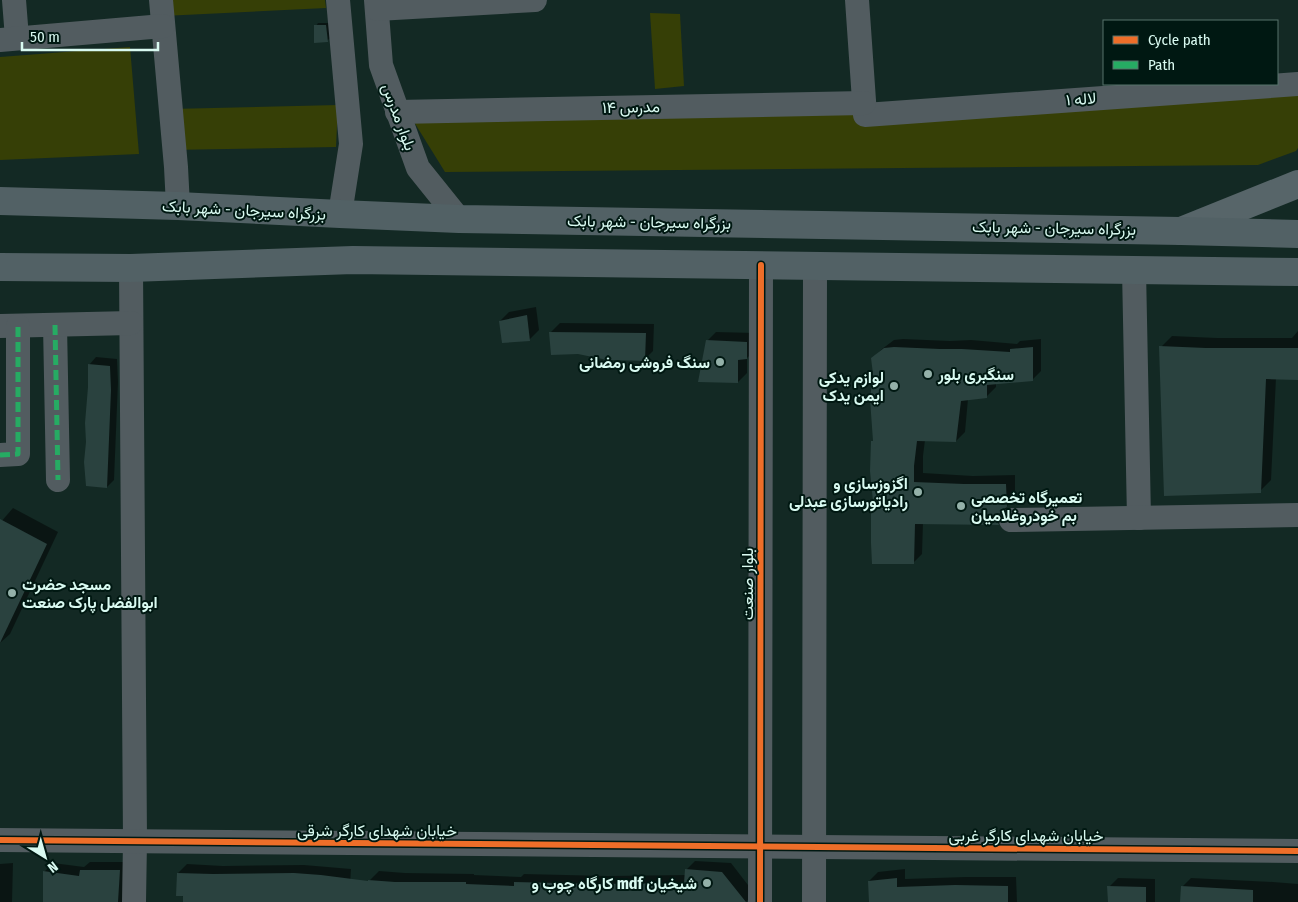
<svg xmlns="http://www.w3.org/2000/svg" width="1298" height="902" font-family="'Fira Sans Condensed',Vazirmatn,sans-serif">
<rect width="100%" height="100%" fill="#132924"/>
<g fill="#363f06">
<path d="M 161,0 L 325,0 L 326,8 L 163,16 Z"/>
<path d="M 650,13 L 680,14 L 684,86 L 655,89 Z"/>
<path d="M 130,47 L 139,154 L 0,160 L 0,57 Z"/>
<path d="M 1298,93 L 1298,148 L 1296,151 L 1258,165 L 445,172 L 414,122 Z"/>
<path d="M 338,105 L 336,147 L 170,150 L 171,109 Z"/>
</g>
<g fill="#0007">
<path d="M 318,23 L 329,23 L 330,38 L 327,41 L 316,26 Z"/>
<path d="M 536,307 L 539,330 L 530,339 L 500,321 L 509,312 Z"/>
<path d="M 560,323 L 654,324 L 653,351 L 644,360 L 592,355 L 551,332 Z"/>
<path d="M 1298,331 L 1298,379 L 1276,378 L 1271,480 L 1260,491 L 1161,347 L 1172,336 L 1217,338 L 1292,338 Z"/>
<path d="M 716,332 L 756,333 L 756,349 L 747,358 L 747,373 L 738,382 L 707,341 Z"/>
<path d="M 903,339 L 950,341 L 971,340 L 1017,344 L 1020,341 L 1041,339 L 1041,371 L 1032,380 L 996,383 L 996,387 L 987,396 L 968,399 L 965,432 L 956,441 L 925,440 L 923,456 L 923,473 L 973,476 L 1015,475 L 1015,497 L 1007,506 L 1006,510 L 1007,515 L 998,524 L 923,523 L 922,554 L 913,563 L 872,511 L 875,509 L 874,374 L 872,359 L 882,349 L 894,340 Z"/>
<path d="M 96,357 L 117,359 L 118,382 L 114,480 L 107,487 L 89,388 L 89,365 Z"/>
<path d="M 13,508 L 58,532 L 10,634 L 0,643 L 0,523 Z"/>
<path d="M 695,861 L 731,863 L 748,885 L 749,899 L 746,902 L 368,902 L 368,882 L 379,871 L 405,873 L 474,874 L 474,875 L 521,877 L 524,874 L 608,876 L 686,875 L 686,870 Z"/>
<path d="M 90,862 L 128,862 L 125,902 L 44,902 L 44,872 L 53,863 L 84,867 Z"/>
<path d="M 13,863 L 12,902 L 0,902 L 0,864 Z"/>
<path d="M 187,864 L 223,866 L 304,865 L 351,869 L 349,902 L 184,902 L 178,873 Z"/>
<path d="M 905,869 L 905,879 L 965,877 L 1016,877 L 1017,902 L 870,902 L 869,881 L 878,872 Z"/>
<path d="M 1118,878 L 1155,879 L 1155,902 L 1109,902 L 1109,887 Z"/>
<path d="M 1191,878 L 1273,882 L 1298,884 L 1298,902 L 1182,902 L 1182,887 Z"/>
</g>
<g fill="#2a423f">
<path d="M 314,25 L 326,25 L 328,42 L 314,43 Z"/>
<path d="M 527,315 L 530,341 L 502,343 L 499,321 Z"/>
<path d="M 549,332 L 646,333 L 645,361 L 612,360 L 612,361 L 578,354 L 551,355 Z"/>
<path d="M 706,340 L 747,342 L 747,359 L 738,360 L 738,383 L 698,382 Z"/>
<path d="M 1159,346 L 1206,348 L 1298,348 L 1298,380 L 1266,379 L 1261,493 L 1164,496 Z"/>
<path d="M 894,347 L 940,349 L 962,349 L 1010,352 L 1010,349 L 1033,347 L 1033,381 L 987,385 L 987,398 L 961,401 L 956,442 L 917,441 L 914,466 L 914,482 L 964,484 L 1006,484 L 1007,507 L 1004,509 L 999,514 L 997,520 L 999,525 L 915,524 L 914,564 L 872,564 L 871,543 L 871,511 L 874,511 L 870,471 L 871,441 L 873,441 L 870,399 L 873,374 L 871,358 L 884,348 Z"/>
<path d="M 88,364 L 110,366 L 111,390 L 107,488 L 86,486 L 84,462 L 86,442 L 85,423 L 88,387 Z"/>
<path d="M 0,519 L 47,544 L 0,643 Z"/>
<path d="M 685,869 L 722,872 L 746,902 L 183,902 L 183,896 L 176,896 L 177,873 L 213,874 L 294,873 L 321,875 L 368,881 L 368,880 L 395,882 L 466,882 L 466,884 L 514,886 L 514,882 L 599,884 L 684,883 Z"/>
<path d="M 80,870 L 120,870 L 118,902 L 43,902 L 43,871 L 79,876 Z"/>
<path d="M 897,878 L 897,887 L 955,885 L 1008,886 L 1008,902 L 869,902 L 868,881 Z"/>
<path d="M 1107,886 L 1146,887 L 1146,902 L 1108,902 Z"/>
<path d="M 1181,886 L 1253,890 L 1253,902 L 1180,902 Z"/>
</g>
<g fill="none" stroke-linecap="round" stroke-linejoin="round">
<g stroke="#525c60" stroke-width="24">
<path d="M 14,0 L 17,38"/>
<path d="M 161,0 L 176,167 L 178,206"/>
<path d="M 338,0 L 351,144 L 340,214"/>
<path d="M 376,0 L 381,65 L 418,168 L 459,219"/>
<path d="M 857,0 L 865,115 L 1298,84"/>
<path d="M 377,9 L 535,0"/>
<path d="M 0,40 L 163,26"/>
<path d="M 397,112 L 864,103"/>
<path d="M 131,268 L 135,841 L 134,902"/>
<path d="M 1134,270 L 1139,518"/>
<path d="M 55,325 L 58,480"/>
<path d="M 0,326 L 131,323"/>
<path d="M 0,455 L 18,454 L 18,326"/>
<path d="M 1011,520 L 1298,515"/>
<path d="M 0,840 L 1298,851"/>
<path d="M 760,902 L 761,265"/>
<path d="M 814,902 L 815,266"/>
</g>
<path stroke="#576569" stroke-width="28" d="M 1181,231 L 1298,184"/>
<g stroke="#526165" stroke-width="28">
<path d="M 0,201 L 178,206 L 340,214 L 459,219 L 1181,231 L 1298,234"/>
<path d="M 0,267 L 131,268 L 353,260 L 1298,272"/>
</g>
<g stroke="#26ab63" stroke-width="5" stroke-dasharray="10 5" stroke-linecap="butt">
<path d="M 55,325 L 58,480"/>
<path d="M 0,455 L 18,454 L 18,326"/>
</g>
<g stroke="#001812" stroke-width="9">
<g id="cycleway">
<path d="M 0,840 L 1298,851"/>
<path d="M 760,902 L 761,265"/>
</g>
</g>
<use href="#cycleway" stroke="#ee6e29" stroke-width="6"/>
</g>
<g fill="#94b1a9" stroke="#001812" stroke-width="2">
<circle cx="720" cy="362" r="5"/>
<circle cx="928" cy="374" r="5"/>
<circle cx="894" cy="386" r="5"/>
<circle cx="918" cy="492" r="5"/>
<circle cx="961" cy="506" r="5"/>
<circle cx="12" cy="593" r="5"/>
<circle cx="707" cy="883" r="5"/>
</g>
<g text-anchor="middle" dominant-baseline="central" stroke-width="4" stroke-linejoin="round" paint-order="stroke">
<g font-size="16" fill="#d9faf1" stroke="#001812">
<text transform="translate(1081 99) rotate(-4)">لاله ۱</text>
<text transform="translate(631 107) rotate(-1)">مدرس ۱۴</text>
<text transform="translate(399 117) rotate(70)">بلوار مدرس</text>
<text transform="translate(244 210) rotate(3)">بزرگراه سیرجان - شهر بابک</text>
<text transform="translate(649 222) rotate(1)">بزرگراه سیرجان - شهر بابک</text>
<text transform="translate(1054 228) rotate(1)">بزرگراه سیرجان - شهر بابک</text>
<text transform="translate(747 584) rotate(-90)">بلوار صنعت</text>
<text x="377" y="830">خیابان شهدای کارگر شرقی</text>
<text x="1026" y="835">خیابان شهدای کارگر غربی</text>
</g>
<g font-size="16" font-weight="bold" fill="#d9faf1" stroke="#001812" text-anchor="end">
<text x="710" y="362">سنگ فروشی رمضانی</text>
<text x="938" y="374" text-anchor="start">سنگبری بلور</text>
<text x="884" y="377">لوازم یدکی<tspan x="884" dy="18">ایمن یدک</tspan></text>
<text x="908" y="483">اگزوزسازی و<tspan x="908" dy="18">رادیاتورسازی عبدلی</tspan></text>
<text x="971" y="497" text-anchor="start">تعمیرگاه تخصصی<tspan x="971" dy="18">بم خودروغلامیان</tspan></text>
<text x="22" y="584" text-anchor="start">مسجد حضرت<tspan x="22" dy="18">ابوالفضل پارک صنعت</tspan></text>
<text x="697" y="883">کارگاه چوب و mdf شیخیان</text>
</g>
</g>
<rect x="1103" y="20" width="175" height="65" fill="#001812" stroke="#57726b"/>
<rect x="1113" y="36" width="25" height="8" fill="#ee6e29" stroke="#57726b"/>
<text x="1148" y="45" font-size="15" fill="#d9faf1">Cycle path</text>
<rect x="1113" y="61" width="25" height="8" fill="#26ab63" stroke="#57726b"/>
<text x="1148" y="70" font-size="15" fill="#d9faf1">Path</text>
<g transform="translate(45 857) rotate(143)" stroke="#001812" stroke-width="4" paint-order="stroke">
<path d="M0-4L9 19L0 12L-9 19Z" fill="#d9faf1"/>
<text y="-8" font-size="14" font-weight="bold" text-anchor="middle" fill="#d9faf1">N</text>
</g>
<path d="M22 42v8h136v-8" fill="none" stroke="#d9faf1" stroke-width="2.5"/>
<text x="30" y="42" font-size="15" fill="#d9faf1" stroke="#001812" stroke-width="4" paint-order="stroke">50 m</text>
</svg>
